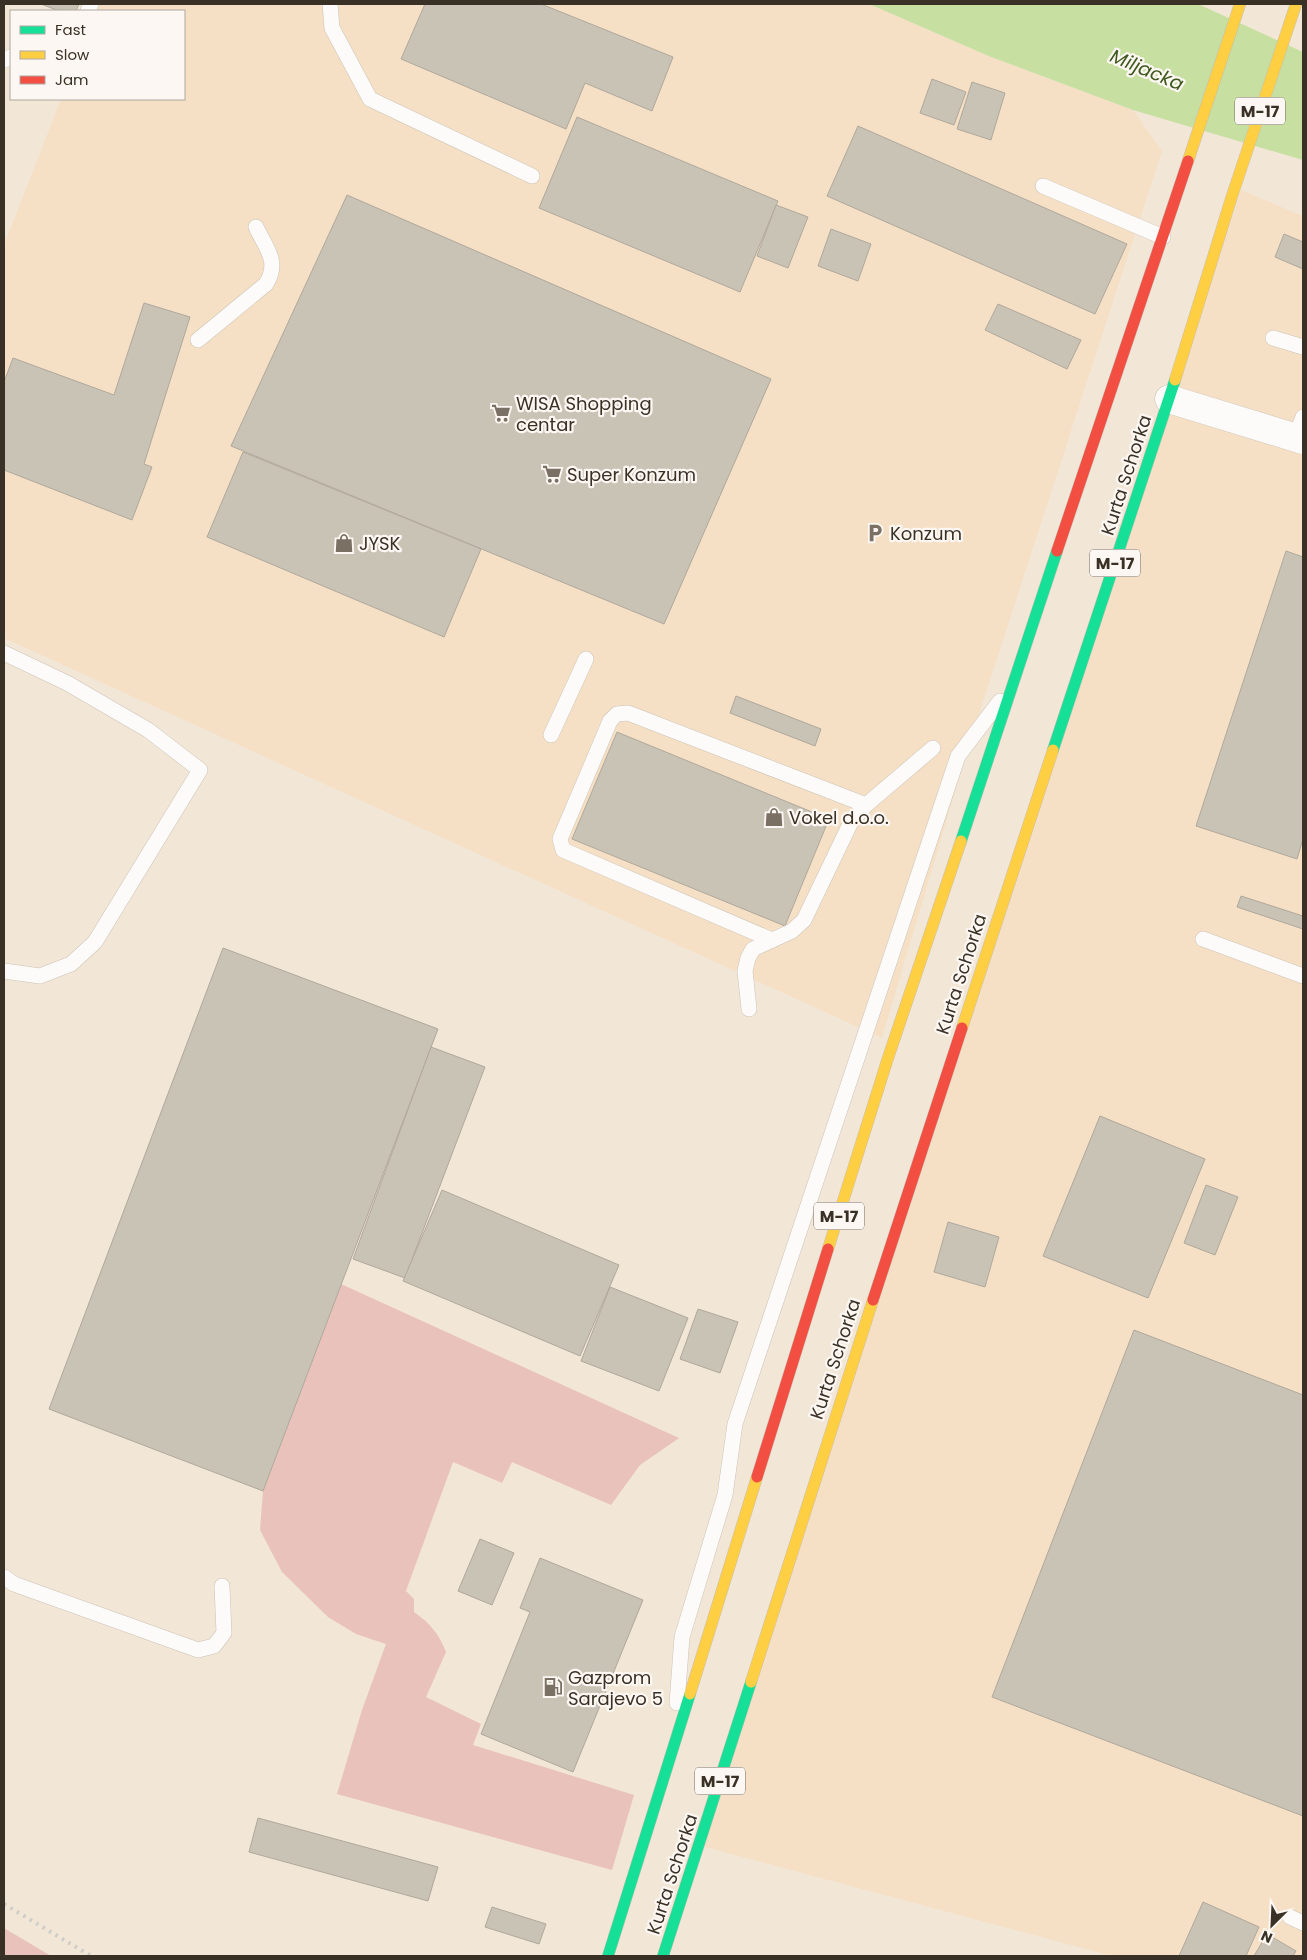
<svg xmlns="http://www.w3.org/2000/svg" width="1307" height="1960" font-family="Poppins,sans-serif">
<rect width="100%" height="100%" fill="#f2e6d6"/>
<g fill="#f5e0c6">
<path d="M 98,4 L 869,4 L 991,57 L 1133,110 L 1162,151 L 969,745 L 882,1038 L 4,638 L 4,245 L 61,99 L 184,99 L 184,11 L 96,11 Z"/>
<path d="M 1241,190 L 1303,216 L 1303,1956 L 1112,1956 L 701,1846 Z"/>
</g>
<g fill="#e9c2bc">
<path d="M 341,1284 L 679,1438 L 640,1465 L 611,1505 L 512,1462 L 502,1483 L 453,1462 L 406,1591 L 414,1599 L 414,1612 C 430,1623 439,1634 446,1652 L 426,1697 L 481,1724 L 473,1745 L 634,1795 L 612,1870 L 337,1794 L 362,1710 L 386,1644 L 356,1634 L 328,1617 L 282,1572 L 260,1530 L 263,1491 Z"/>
<path d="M 4,1928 L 51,1956 L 4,1956 Z"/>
</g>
<path fill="#c7e0a1" d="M 869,4 L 1198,4 L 1303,52 L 1303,160 L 1133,110 L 991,57 Z"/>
<g fill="#c9c3b6" stroke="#afa89b">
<path d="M 41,4 L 79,4 L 76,11 L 59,11 Z"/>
<path d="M 425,4 L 541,4 L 673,57 L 652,111 L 585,83 L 566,129 L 401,59 Z"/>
<path d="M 932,79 L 966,92 L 954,125 L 920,113 Z"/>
<path d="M 972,82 L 1005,93 L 991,140 L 957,129 Z"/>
<path d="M 577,117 L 778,201 L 740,292 L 539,208 Z"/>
<path d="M 858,126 L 1127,244 L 1095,314 L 827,196 Z"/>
<path d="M 347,195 L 771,379 L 664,624 L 231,446 Z"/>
<path d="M 776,205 L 808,217 L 788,268 L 757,256 Z"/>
<path d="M 831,229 L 871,244 L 858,281 L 818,266 Z"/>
<path d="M 1284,234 L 1303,242 L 1303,269 L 1275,257 Z"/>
<path d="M 144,303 L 190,317 L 144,464 L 152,467 L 132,520 L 4,470 L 4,382 L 13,358 L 114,395 Z"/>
<path d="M 998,304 L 1081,340 L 1067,369 L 985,330 Z"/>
<path d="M 243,452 L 481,549 L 444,637 L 207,537 Z"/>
<path d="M 1286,551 L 1303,557 L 1303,839 L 1297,859 L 1196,826 Z"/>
<path d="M 736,696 L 821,729 L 815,746 L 730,713 Z"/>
<path d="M 617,732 L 829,819 L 785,926 L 572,839 Z"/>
<path d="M 1241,896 L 1303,916 L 1303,929 L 1237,907 Z"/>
<path d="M 223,948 L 438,1029 L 263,1491 L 49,1409 Z"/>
<path d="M 431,1047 L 485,1067 L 405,1278 L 353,1259 Z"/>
<path d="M 1100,1116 L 1205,1159 L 1148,1298 L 1043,1256 Z"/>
<path d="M 1206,1185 L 1238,1197 L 1215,1255 L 1184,1243 Z"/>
<path d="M 442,1190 L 619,1265 L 580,1356 L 403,1281 Z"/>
<path d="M 948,1222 L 999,1237 L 985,1287 L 934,1272 Z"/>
<path d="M 610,1287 L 688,1318 L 659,1391 L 581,1361 Z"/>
<path d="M 698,1309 L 738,1322 L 720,1373 L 680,1359 Z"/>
<path d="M 1134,1330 L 1303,1395 L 1303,1816 L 992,1697 Z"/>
<path d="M 480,1539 L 514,1553 L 492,1605 L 458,1591 Z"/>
<path d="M 540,1558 L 643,1600 L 573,1772 L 481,1734 L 530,1612 L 520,1608 Z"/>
<path d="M 258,1818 L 438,1867 L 428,1901 L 249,1852 Z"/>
<path d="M 1203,1902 L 1259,1927 L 1246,1956 L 1179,1956 Z"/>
<path d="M 492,1907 L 546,1924 L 539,1944 L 485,1927 Z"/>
<path d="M 1267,1934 L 1296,1951 L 1293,1956 L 1254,1956 Z"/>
</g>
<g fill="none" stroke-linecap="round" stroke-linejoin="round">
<g stroke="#ccc3b6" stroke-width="16">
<g id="lane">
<path d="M 330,4 L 332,28 L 370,99 L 532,176"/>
<path d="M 88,11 L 91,4"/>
<path d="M 4,60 L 11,57"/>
<path d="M 1043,186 L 1163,237"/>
<path d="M 1273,338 L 1303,347"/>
<path d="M 198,340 L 266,284 C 280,262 266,248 256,227"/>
<path d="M 1295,437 L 1303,417"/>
<path d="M 4,653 L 67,683 L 148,730 L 200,770 L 95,942 L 71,964 L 40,976 L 4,971"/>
<path d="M 551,735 L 586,659"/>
<path d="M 1203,939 L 1303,976"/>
<path d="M 772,940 L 563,850 L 560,839 L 610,721 L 617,714 L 628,713 L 866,805"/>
<path d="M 749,1009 L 745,971 L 748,958 L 753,949 L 792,931 L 804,920 L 851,822 L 866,805 L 933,748"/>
<path d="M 4,1577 L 14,1584 L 198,1650 L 214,1646 L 224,1633 L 222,1586"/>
<path d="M 677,1703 L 682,1637 L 725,1495 L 735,1424 L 958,756 L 1000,701"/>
<path d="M 1290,1917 L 1303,1923"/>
</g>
</g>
<g stroke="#ccc3b6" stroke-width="29">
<path id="street" d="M 1169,399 L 1303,440"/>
</g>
<g stroke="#c8bcb1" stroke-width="12">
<g id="fast">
<path d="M 1053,750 L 1175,380"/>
<path d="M 961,841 L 1057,551"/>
<path d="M 608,1956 L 690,1694"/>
<path d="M 663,1956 L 751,1682"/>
</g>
</g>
<g stroke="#c8bcb1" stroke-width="12">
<g id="slow">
<path d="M 1188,161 L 1240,4"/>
<path d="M 1175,380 L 1231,199 L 1296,4"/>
<path d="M 962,1028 L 1053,750"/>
<path d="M 828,1249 L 887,1061 L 961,841"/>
<path d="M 751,1682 L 873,1300"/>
<path d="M 690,1694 L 757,1477"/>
</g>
</g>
<g stroke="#c8bcb1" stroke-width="12">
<g id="jam">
<path d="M 1057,551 L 1188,161"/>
<path d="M 873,1300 L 962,1028"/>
<path d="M 757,1477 L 828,1249"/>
</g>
</g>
<use href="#lane" stroke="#fdfbf9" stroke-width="15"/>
<use href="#street" stroke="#fdfbf9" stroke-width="28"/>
<use href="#fast" stroke="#16e098" stroke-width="11"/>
<use href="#slow" stroke="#ffcf43" stroke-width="11"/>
<use href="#jam" stroke="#f24e42" stroke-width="11"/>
<path stroke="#d0ccc8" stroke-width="4" stroke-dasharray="2.5 5" stroke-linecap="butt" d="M 4,1904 L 91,1956"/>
</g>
<defs>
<g id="supermarket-bare" transform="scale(1.5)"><path d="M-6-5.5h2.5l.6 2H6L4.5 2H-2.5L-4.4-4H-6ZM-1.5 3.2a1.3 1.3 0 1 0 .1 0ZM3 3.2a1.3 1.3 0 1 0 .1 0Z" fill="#7a7064" stroke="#fcf7f2" stroke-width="2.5" paint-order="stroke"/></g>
<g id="parking-bare" transform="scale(1.5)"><path d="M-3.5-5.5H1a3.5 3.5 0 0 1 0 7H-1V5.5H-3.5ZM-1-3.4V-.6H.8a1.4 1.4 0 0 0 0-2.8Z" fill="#7a7064" stroke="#fcf7f2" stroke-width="2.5" paint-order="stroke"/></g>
<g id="shop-bare" transform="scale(1.5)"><path d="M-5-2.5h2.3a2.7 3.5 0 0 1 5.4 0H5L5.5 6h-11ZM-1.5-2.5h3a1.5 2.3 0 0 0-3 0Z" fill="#7a7064" stroke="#fcf7f2" stroke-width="2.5" paint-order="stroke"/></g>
<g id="fuel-bare" transform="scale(1.5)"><path d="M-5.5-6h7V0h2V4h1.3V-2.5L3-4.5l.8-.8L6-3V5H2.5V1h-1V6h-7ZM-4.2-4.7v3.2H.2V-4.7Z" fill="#7a7064" stroke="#fcf7f2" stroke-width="2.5" paint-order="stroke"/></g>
</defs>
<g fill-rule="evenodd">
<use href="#supermarket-bare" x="501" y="413"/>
<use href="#supermarket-bare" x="552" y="474"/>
<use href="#parking-bare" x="875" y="533"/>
<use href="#shop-bare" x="344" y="543"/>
<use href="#shop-bare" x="774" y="817"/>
<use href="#fuel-bare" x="553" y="1687"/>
</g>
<g text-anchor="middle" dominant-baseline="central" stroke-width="4.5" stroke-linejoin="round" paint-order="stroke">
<g fill="#fcf7f2" stroke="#746c63" stroke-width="1">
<rect x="1235" y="97.5" width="50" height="27" rx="4"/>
<rect x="1090" y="549.5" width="50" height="27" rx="4"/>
<rect x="814" y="1202.5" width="50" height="27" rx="4"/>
<rect x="695" y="1767.5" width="50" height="27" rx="4"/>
</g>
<g font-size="16" font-weight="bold" fill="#3a3126">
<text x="1260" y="111">M-17</text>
<text x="1115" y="563">M-17</text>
<text x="839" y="1216">M-17</text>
<text x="720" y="1781">M-17</text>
</g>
<g font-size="18" fill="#3a3126" stroke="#fcf7f2" text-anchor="start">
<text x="516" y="403">WISA Shopping<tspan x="516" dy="21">centar</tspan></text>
<text x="567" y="474">Super Konzum</text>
<text x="890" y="533">Konzum</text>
<text x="359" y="543">JYSK</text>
<text x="789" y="817">Vokel d.o.o.</text>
<text x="568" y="1677">Gazprom<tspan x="568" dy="21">Sarajevo 5</tspan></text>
</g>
<g font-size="18" fill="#3a3126" stroke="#fcf7f2">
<text transform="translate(1126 475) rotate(-72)">Kurta Schorka</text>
<text transform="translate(961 974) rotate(-72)">Kurta Schorka</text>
<text transform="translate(835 1359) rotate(-72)">Kurta Schorka</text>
<text transform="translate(672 1874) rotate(-72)">Kurta Schorka</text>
</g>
<g font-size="19" font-style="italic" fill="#3e581e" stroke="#fcf7f2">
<text transform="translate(1147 70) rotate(23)">Miljacka</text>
</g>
</g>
<rect width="1307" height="1960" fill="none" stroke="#3a3126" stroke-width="10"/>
<rect x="10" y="10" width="175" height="90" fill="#fcf7f2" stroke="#aea8a0"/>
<rect x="20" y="26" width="25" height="8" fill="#16e098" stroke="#aea8a0"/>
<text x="55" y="35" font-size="15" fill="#3a3126">Fast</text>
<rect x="20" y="51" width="25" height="8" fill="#ffcf43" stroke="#aea8a0"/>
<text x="55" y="60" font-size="15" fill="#3a3126">Slow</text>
<rect x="20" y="76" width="25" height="8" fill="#f24e42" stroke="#aea8a0"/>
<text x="55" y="85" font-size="15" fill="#3a3126">Jam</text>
<g transform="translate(1272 1925) rotate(204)" stroke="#fcf7f2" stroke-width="4" paint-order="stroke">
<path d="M0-4L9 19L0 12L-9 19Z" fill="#3a3126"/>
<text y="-8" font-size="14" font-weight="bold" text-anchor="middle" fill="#3a3126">N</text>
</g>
</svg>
